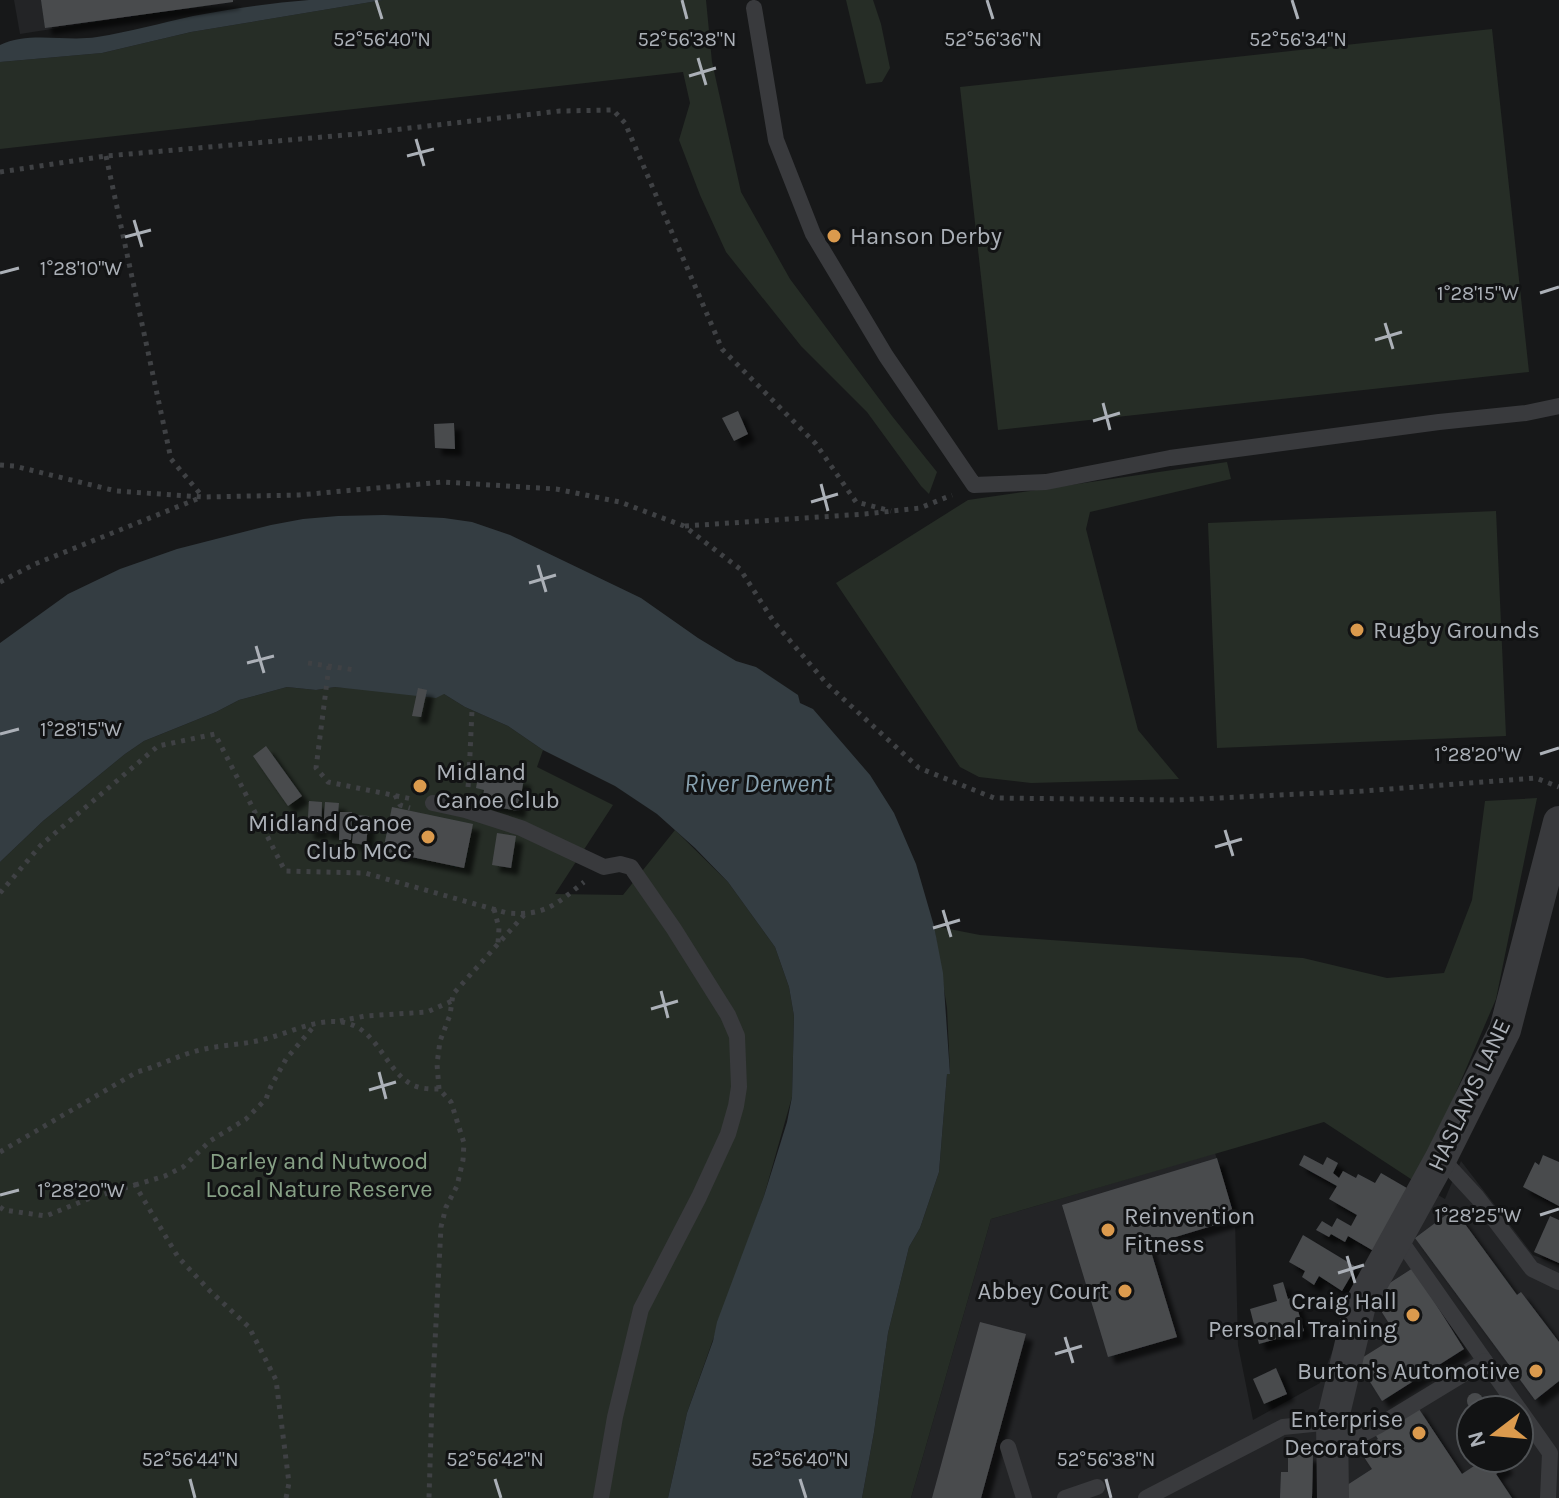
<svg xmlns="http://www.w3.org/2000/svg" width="1559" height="1498" font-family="Karla,sans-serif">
<defs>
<filter id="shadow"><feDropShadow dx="7" dy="7" stdDeviation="2" flood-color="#0009"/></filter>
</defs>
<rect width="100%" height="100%" fill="#171819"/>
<g fill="#232426" fill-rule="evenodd">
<path d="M 14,0 L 237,0 L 20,34 Z"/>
<path d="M 1215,1153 L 1235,1219 L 1238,1345 L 1253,1420 L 1320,1383 L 1332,1352 L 1417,1183 L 1445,1199 L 1461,1161 L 1533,1255 L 1559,1265 L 1559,1498 L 911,1498 L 991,1219 ZM 1471,1410 L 1519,1410 L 1519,1458 L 1471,1458 Z"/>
</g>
<g fill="#262d26">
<path d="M 383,0 L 706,0 L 712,62 L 741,192 L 790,279 L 892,416 L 937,472 L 929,494 L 921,486 L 867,412 L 801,346 L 726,252 L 700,195 L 679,140 L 690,103 L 683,72 L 0,149 L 0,62 L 102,53 L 191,32 Z"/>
<path d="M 846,0 L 873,0 L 881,24 L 890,68 L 882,82 L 866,84 Z"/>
<path d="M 1492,29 L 1529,372 L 998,430 L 960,87 Z"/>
<path d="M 1227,462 L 1231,479 L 1090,512 L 1086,529 L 1138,730 L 1179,779 L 1031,783 L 979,777 L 960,767 L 836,583 L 968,500 Z"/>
<path d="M 1496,511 L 1506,736 L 1217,748 L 1208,523 Z"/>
<path d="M 287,687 L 316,690 L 335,687 L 444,694 L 465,707 L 508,726 L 543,750 L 537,767 L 613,805 L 555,894 L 623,895 L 675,830 L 728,882 L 775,947 L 789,987 L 794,1016 L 792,1097 L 764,1196 L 687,1413 L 668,1498 L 0,1498 L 0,862 L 43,821 L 125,754 L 144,741 L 216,712 L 239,700 Z"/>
<path d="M 1537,798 L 1496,999 L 1417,1183 L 1324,1122 L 991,1219 L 911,1498 L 862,1498 L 874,1432 L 888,1333 L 909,1247 L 920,1228 L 939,1172 L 947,1074 L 950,1073 L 947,1008 L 934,926 L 980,935 L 1303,958 L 1387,978 L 1444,973 L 1472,900 L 1485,801 Z"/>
</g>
<g fill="#343d42">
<path d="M 309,0 L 383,0 L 191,32 L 102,53 L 0,62 L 0,45 C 28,31 66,42 97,37 C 129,32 161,23 193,16 C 231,9 271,3 309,0 Z"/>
<path d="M 384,515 L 444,518 L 472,522 L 510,535 L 641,598 L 698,638 L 736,661 L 756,667 L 798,695 L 800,703 L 813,709 L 870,775 L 894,813 L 916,864 L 934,926 L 943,973 L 950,1074 L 947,1074 L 939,1172 L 920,1228 L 909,1247 L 888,1333 L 874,1432 L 862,1498 L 668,1498 L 687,1413 L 713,1341 L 717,1322 L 764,1196 L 787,1122 L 792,1097 L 794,1016 L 789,987 L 775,947 L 728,882 L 695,848 L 657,814 L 615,786 L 543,750 L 508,726 L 465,707 L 444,694 L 436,698 L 335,687 L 316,690 L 287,687 L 239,700 L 216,712 L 144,741 L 125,754 L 43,821 L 0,862 L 0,643 L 68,594 L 120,569 L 177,549 L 271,525 L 303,519 L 338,516 Z"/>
</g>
<g fill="#494b4e" filter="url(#shadow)">
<path d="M 41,0 L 233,0 L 233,2 L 45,28 Z"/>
<path d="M 738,411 L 748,434 L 734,441 L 722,418 Z"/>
<path d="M 454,423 L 455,449 L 435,448 L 434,424 Z"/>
<path d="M 418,688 L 427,690 L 421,717 L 412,716 Z"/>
<path d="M 266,746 L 302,796 L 288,806 L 253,756 Z"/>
<path d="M 479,771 L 524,779 L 518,811 L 482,804 L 484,790 L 476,788 Z"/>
<path d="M 309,801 L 322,802 L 321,832 L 307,832 Z"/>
<path d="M 325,802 L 339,803 L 336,833 L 323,832 Z"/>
<path d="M 392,807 L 473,824 L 464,868 L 383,851 Z"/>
<path d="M 340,812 L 352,812 L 351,840 L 339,840 Z"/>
<path d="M 355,815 L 369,816 L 366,845 L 352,843 Z"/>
<path d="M 497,833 L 516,836 L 511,868 L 492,865 Z"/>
<path d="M 1304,1155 L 1323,1165 L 1327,1157 L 1338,1163 L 1333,1173 L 1339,1178 L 1343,1171 L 1356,1178 L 1358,1174 L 1375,1183 L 1381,1173 L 1412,1191 L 1377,1253 L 1348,1236 L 1345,1242 L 1331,1234 L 1329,1237 L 1316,1230 L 1322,1221 L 1332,1227 L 1337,1218 L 1351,1226 L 1357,1215 L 1329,1199 L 1337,1186 L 1299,1165 Z"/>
<path d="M 1543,1155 L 1559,1162 L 1559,1206 L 1523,1187 L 1535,1162 L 1539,1165 Z"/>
<path d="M 1217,1158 L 1235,1219 L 1149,1245 L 1177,1337 L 1108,1357 L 1062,1205 Z"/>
<path d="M 1454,1209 L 1517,1295 L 1521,1292 L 1559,1342 L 1559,1381 L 1535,1400 L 1415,1238 Z"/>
<path d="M 1550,1216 L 1559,1220 L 1559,1263 L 1534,1252 Z"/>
<path d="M 1303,1235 L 1356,1267 L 1342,1291 L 1319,1276 L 1314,1285 L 1302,1277 L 1305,1271 L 1289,1262 Z"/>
<path d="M 1413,1268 L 1464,1349 L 1382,1401 L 1357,1361 L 1397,1336 L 1371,1295 Z"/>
<path d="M 1283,1282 L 1288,1299 L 1294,1297 L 1304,1331 L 1259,1344 L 1250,1309 L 1277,1301 L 1273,1285 Z"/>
<path d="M 980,1322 L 1026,1334 L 981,1498 L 932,1498 Z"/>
<path d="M 1276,1368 L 1287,1394 L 1264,1404 L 1253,1379 Z"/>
<circle cx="1475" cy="1401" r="8"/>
<path d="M 1417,1406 L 1462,1474 L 1486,1458 L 1501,1458 L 1506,1467 L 1496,1474 L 1512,1498 L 1347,1498 L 1341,1489 L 1372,1469 L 1360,1451 L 1378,1439 L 1375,1434 Z"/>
<path d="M 1288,1455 L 1313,1455 L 1312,1498 L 1280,1498 L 1281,1472 L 1288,1472 Z"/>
</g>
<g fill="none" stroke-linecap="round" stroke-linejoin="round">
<g stroke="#3f4144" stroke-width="5" stroke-dasharray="4 6" stroke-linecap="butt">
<path d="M 106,156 L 171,459 L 202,496"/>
<path d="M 0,172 L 106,156 L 357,134 L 560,111 L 613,110 L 625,123 L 722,349 L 816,444 L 856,502 L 891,511"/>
<path d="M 0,465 L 14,466 L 116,491 L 203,497 L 299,495 L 443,482 L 556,489 L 620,502 L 684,526 L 740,569 L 774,622 L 827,684 L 919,768 L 994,798 L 1176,800 L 1363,791 L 1536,778 L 1559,787"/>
<path d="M 685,526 L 865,514 L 920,508 L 952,495"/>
<path d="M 0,582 L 35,564 L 202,497"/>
<path d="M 308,663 L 355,670"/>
<path d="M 329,666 L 316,768 L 328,782 L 412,799"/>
<path d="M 469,776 L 472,710"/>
<path d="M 468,787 L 469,776 L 478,778"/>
<path d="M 395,795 L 400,805 L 410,808"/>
<path d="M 0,893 L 41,845 L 158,746 L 215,734 L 285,871 L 365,873 L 507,913 C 545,916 555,905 584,882"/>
<path d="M 494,909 L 499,928 L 498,943"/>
<path d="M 340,1021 L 365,1016 L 427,1012 L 452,1001"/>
<path d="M 439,1089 L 437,1064 L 440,1041 L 450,1015 L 453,994 L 524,915"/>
<path d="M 0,1152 L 137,1072 C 159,1066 179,1055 200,1050 C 220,1045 241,1045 261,1040 C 290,1034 325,1012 355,1026 C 381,1039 389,1075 415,1086 C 422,1089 431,1089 439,1089 L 451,1102 L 464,1143 L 463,1160 L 457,1186 L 446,1207 L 441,1227 L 432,1400 L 429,1498"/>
<path d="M 135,1185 L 165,1176 L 183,1167 L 210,1141 L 246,1119 L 266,1099 L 271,1086 L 286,1059 L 315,1025"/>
<path d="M 0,1207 L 4,1210 L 46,1216 L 88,1199 L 135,1185 L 178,1257 L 210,1291 L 249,1327 L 276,1380 L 289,1483 L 286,1498"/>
</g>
<g stroke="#393a3d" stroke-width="16">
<path d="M 754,8 L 776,140 L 813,234 L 886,356 L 974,485 L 1046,482 L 1170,458 L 1439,422 L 1526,413 L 1559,406"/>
<path d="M 433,803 L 465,810 L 521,828 L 604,867 L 620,864 L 631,867 L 674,929 L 728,1015 L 737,1036 L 739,1087 L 736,1106 L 728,1134 L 699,1197 L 641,1309 L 615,1417 L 601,1498"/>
<path d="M 1441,1158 L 1477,1197 L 1532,1269 L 1559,1282"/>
<path d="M 1398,1237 L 1485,1361"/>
<path d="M 1332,1442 L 1353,1439 L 1378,1426 L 1485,1361 L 1550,1453 L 1548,1498"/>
<path d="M 1008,1447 L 1024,1498"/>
<path d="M 1065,1498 L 1097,1487"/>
<path d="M 1146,1498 L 1283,1427 L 1332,1422"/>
</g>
<path stroke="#393a3d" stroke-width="32" d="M 1333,1498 L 1332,1422 L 1360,1305 L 1441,1158 L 1505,1030 L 1559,822"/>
</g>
<path fill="none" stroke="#abb0b7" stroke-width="3" d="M 376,0 L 382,19M 682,0 L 687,19M 987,0 L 993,19M 1292,0 L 1298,19M 698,58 L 706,85M 689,76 L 716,68M 416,139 L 424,166M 407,156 L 434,149M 134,220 L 142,247M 125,237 L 151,230M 0,273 L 19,268M 1540,293 L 1559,287M 1385,323 L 1393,349M 1375,340 L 1402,332M 1103,403 L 1110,430M 1093,421 L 1120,413M 821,484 L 828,511M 811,502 L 838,494M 538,565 L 546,592M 529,583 L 556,575M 256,646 L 264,673M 247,663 L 274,656M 0,734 L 19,729M 1540,754 L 1559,748M 1225,830 L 1233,856M 1215,847 L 1242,839M 943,910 L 951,937M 933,928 L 960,920M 661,991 L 668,1018M 651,1009 L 678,1001M 379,1072 L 386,1099M 369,1090 L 396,1082M 0,1195 L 19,1190M 1540,1215 L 1559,1209M 1347,1256 L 1355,1283M 1338,1273 L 1364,1265M 1065,1337 L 1073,1363M 1055,1354 L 1082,1346M 190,1479 L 195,1498M 495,1479 L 501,1498M 800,1479 L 806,1498M 1106,1479 L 1111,1498"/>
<g fill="#db9a4d" stroke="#121314" stroke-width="3">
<circle cx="834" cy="236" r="8"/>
<circle cx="1357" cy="630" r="8"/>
<circle cx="420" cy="786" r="8"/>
<circle cx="428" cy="837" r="8"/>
<circle cx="1108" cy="1230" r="8"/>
<circle cx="1125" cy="1291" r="8"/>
<circle cx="1413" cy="1315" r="8"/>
<circle cx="1536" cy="1371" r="8"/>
<circle cx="1419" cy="1433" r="8"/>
</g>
<g text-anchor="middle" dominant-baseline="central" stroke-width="6" stroke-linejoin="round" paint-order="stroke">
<g font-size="24" fill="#abb0b7" stroke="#121314" text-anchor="end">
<text x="850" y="236" text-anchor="start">Hanson Derby</text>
<text x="1373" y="630" text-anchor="start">Rugby Grounds</text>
<text x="436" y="772" text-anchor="start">Midland<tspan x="436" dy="28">Canoe Club</tspan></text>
<text x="412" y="823">Midland Canoe<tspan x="412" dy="28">Club MCC</tspan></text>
<text x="1124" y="1216" text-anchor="start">Reinvention<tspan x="1124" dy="28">Fitness</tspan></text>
<text x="1109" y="1291">Abbey Court</text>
<text x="1397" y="1301">Craig Hall<tspan x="1397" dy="28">Personal Training</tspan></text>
<text x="1520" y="1371">Burton's Automotive</text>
<text x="1403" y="1419">Enterprise<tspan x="1403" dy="28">Decorators</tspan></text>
</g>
<g font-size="24" fill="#abb0b7" stroke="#121314">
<text transform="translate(1469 1095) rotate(-65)">HASLAMS LANE</text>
</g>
<g font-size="24" fill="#86a085" stroke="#121314">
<text x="319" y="1161">Darley and Nutwood<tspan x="319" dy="28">Local Nature Reserve</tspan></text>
</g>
<g font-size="26" font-style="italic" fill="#87a0ae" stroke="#121314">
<text x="758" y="783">River Derwent</text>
</g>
</g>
<g font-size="20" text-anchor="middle" fill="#abb0b7" stroke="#121314" stroke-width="6" stroke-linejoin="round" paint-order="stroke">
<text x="382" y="46">52°56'40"N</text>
<text x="687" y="46">52°56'38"N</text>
<text x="993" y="46">52°56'36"N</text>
<text x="1298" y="46">52°56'34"N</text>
<text x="81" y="275">1°28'10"W</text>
<text x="1478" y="300">1°28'15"W</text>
<text x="81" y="736">1°28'15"W</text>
<text x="1478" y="761">1°28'20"W</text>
<text x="81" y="1197">1°28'20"W</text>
<text x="1478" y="1222">1°28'25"W</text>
<text x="190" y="1466">52°56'44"N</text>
<text x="495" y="1466">52°56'42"N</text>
<text x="800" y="1466">52°56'40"N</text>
<text x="1106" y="1466">52°56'38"N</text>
</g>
<g transform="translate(1495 1434) rotate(254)"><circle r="38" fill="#121314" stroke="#4f5255" stroke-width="2"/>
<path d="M0-6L14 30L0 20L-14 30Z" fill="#db9a4d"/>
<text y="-12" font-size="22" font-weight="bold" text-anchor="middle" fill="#abb0b7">N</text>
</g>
</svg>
